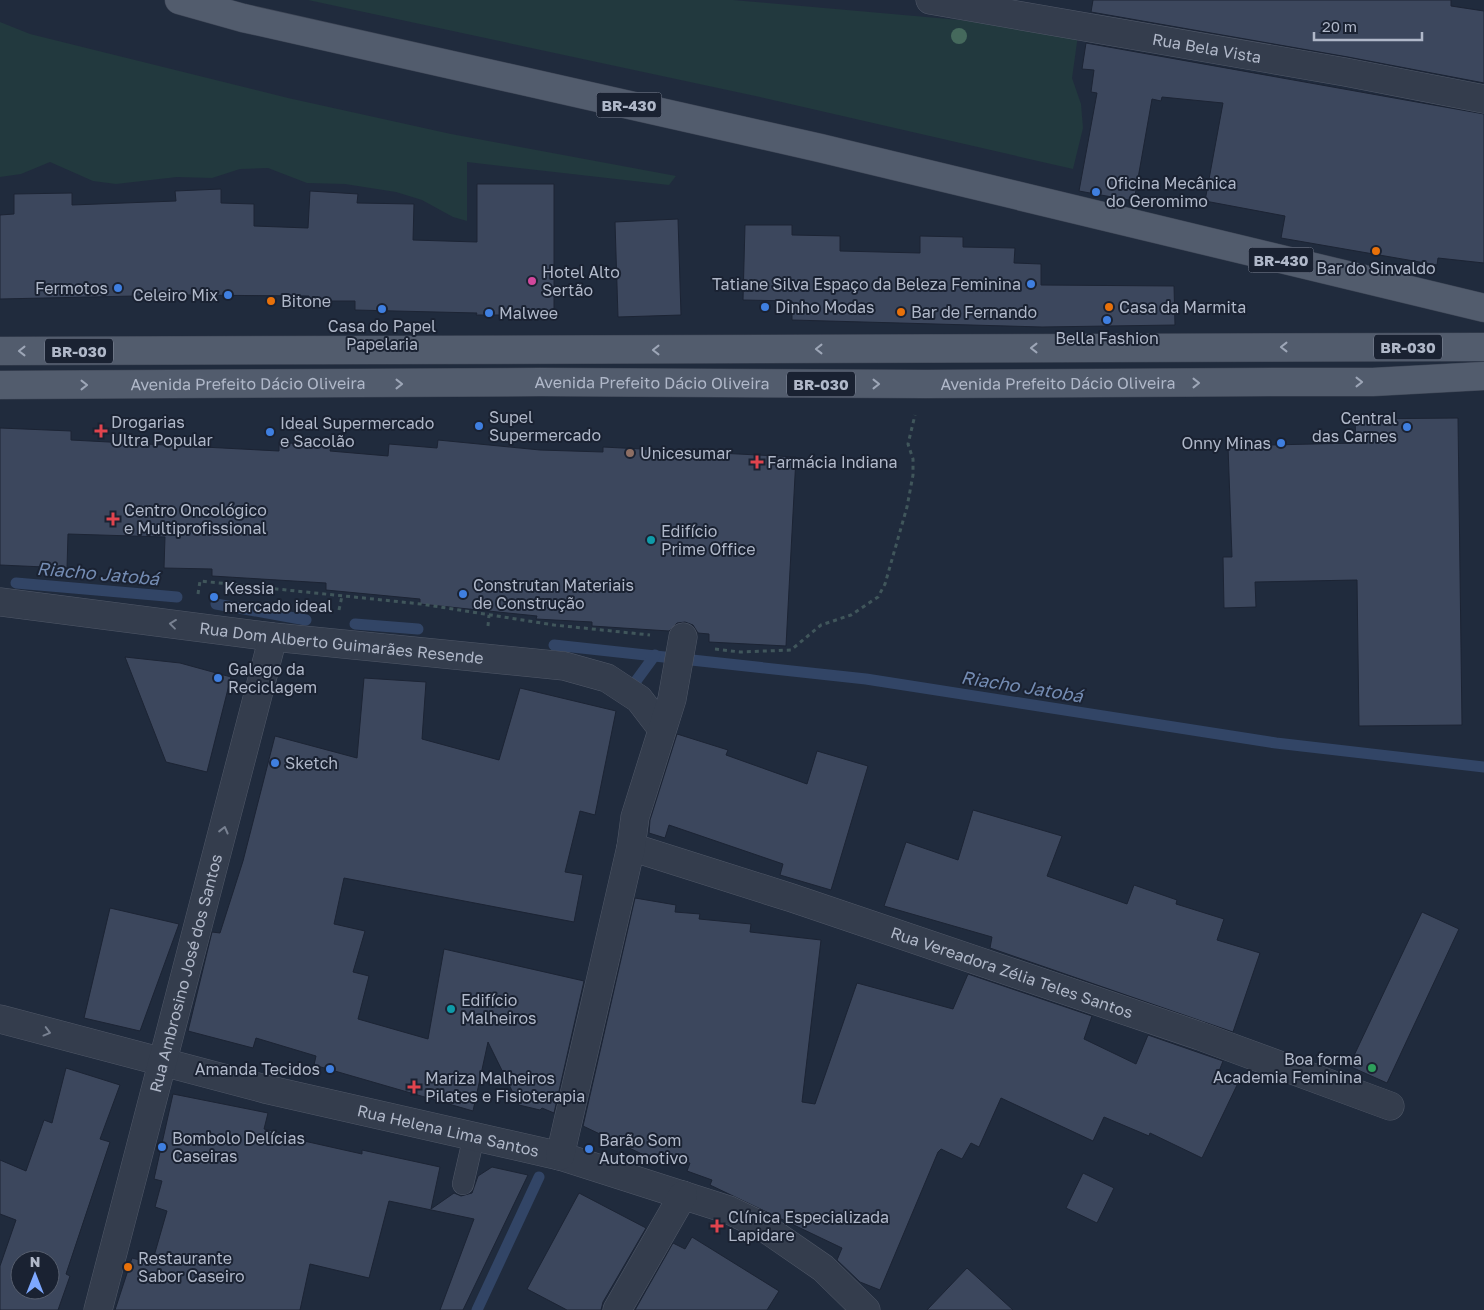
<svg xmlns="http://www.w3.org/2000/svg" width="1484" height="1310" font-family="'Golos Text',sans-serif">
<rect width="100%" height="100%" fill="#202b3d"/>
<g fill="#22393e">
<path d="M 308,0 L 733,0 L 960,20 L 1078,35 L 1072,78 L 1081,104 L 1083,128 L 1073,169 L 760,97 Z"/>
<path d="M 0,22 L 30,34 L 288,98 L 451,134 L 676,176 L 669,185 L 467,162 L 467,221 L 453,217 L 422,200 L 396,192 L 345,184 L 307,183 L 268,168 L 240,169 L 212,178 L 177,177 L 116,184 L 93,181 L 50,162 L 21,174 L 0,177 Z"/>
</g>
<g fill="none" stroke-linecap="round" stroke-linejoin="round">
<g stroke="#324566" stroke-width="11">
<path d="M 16,583 L 177,597"/>
<path d="M 216,604 L 306,620"/>
<path d="M 355,624 L 418,629"/>
<path d="M 554,645 L 866,679 L 1276,743 L 1484,767"/>
<path d="M 636,681 L 655,655"/>
<path d="M 477,1310 L 539,1177"/>
</g>
</g>
<g fill="#3c475d" stroke="#1c2434" fill-rule="evenodd">
<path d="M 1093,0 L 1451,0 L 1451,6 L 1484,11 L 1484,83 L 1348,57 L 1091,12 Z"/>
<path d="M 1086,43 L 1484,114 L 1484,263 L 1438,258 L 1437,265 L 1281,238 L 1285,216 L 1205,201 L 1223,103 L 1162,97 L 1161,101 L 1152,99 L 1134,201 L 1079,191 L 1097,93 L 1091,92 L 1094,70 L 1082,69 Z"/>
<path d="M 477,184 L 554,184 L 554,315 L 476,315 L 477,313 L 355,310 L 355,301 L 309,301 L 309,296 L 180,295 L 0,299 L 0,215 L 14,214 L 14,194 L 72,193 L 72,205 L 176,201 L 175,191 L 221,189 L 221,203 L 254,204 L 254,226 L 308,228 L 310,191 L 358,194 L 357,203 L 414,204 L 413,240 L 477,242 Z"/>
<path d="M 678,219 L 681,315 L 618,317 L 615,222 Z"/>
<path d="M 745,225 L 792,225 L 792,235 L 840,236 L 840,251 L 920,253 L 920,236 L 963,237 L 963,247 L 1015,248 L 1014,263 L 1041,264 L 1041,285 L 1174,286 L 1175,325 L 1042,327 L 792,320 L 792,301 L 743,300 Z"/>
<path d="M 1458,418 L 1462,725 L 1359,726 L 1357,580 L 1255,582 L 1256,607 L 1224,608 L 1223,557 L 1232,557 L 1228,446 L 1356,443 L 1355,419 Z"/>
<path d="M 0,428 L 71,431 L 71,440 L 279,451 L 279,442 L 331,447 L 330,451 L 388,456 L 389,444 L 437,448 L 438,440 L 540,450 L 603,452 L 603,447 L 796,457 L 786,646 L 709,642 L 709,634 L 698,633 L 693,625 L 685,622 L 677,623 L 669,631 L 592,626 L 592,622 L 536,619 L 537,616 L 420,604 L 420,599 L 326,590 L 326,583 L 212,576 L 212,569 L 164,568 L 165,537 L 68,534 L 67,568 L 0,565 Z"/>
<path d="M 125,657 L 180,663 L 231,677 L 207,772 L 166,762 Z"/>
<path d="M 364,678 L 426,682 L 422,739 L 499,760 L 520,688 L 616,711 L 595,815 L 580,811 L 565,872 L 583,875 L 574,922 L 344,878 L 334,924 L 365,931 L 353,972 L 369,976 L 358,1019 L 428,1039 L 444,949 L 584,981 L 554,1113 L 542,1108 L 540,1110 L 519,1105 L 488,1042 L 473,1111 L 314,1065 L 316,1056 L 256,1038 L 253,1048 L 188,1031 L 212,932 L 220,933 L 243,861 L 275,736 L 357,758 Z"/>
<path d="M 677,734 L 728,750 L 726,755 L 807,784 L 817,751 L 868,766 L 831,890 L 780,875 L 783,864 L 669,825 L 665,838 L 649,833 L 650,820 Z"/>
<path d="M 973,810 L 1062,836 L 1047,876 L 1127,904 L 1134,885 L 1177,900 L 1176,904 L 1224,919 L 1217,940 L 1260,953 L 1233,1032 L 990,948 L 992,937 L 884,906 L 906,842 L 958,860 Z"/>
<path d="M 635,898 L 676,905 L 675,912 L 700,914 L 699,919 L 751,924 L 750,932 L 821,940 L 802,1102 L 815,1104 L 857,983 L 953,1009 L 968,974 L 1092,1016 L 1084,1039 L 1136,1064 L 1148,1035 L 1223,1061 L 1218,1074 L 1238,1083 L 1202,1158 L 1150,1133 L 1149,1136 L 1104,1117 L 1093,1141 L 1001,1098 L 979,1147 L 971,1143 L 962,1159 L 941,1149 L 938,1152 L 880,1290 L 860,1282 L 837,1260 L 842,1248 L 710,1185 L 712,1180 L 687,1171 L 690,1163 L 644,1155 L 583,1126 Z"/>
<path d="M 110,908 L 179,924 L 140,1031 L 84,1018 Z"/>
<path d="M 1422,912 L 1459,929 L 1387,1083 L 1349,1066 Z"/>
<path d="M 66,1068 L 120,1085 L 100,1139 L 110,1142 L 66,1274 L 70,1276 L 58,1310 L 0,1310 L 0,1266 L 16,1220 L 0,1214 L 0,1160 L 26,1171 L 44,1120 L 52,1123 ZM 20,1260 L 50,1260 L 50,1290 L 20,1290 Z"/>
<path d="M 173,1094 L 268,1113 L 264,1129 L 305,1139 L 304,1141 L 362,1154 L 362,1150 L 440,1167 L 431,1209 L 454,1193 L 461,1196 L 472,1193 L 478,1176 L 492,1167 L 528,1175 L 463,1310 L 440,1310 L 474,1219 L 389,1201 L 369,1278 L 310,1264 L 300,1310 L 115,1310 L 132,1258 L 152,1263 L 167,1211 L 155,1207 L 162,1181 L 154,1179 Z"/>
<path d="M 1083,1173 L 1114,1188 L 1097,1223 L 1066,1208 Z"/>
<path d="M 579,1193 L 646,1228 L 603,1302 L 601,1310 L 567,1310 L 527,1289 Z"/>
<path d="M 692,1237 L 779,1291 L 767,1310 L 635,1310 L 673,1243 L 685,1249 Z"/>
<path d="M 967,1268 L 1013,1310 L 927,1310 Z"/>
</g>
<g fill="none" stroke-linecap="round" stroke-linejoin="round">
<g stroke="#505868" stroke-width="22">
<path id="lane" d="M 463,1184 L 474,1136"/>
</g>
<g stroke="#505868" stroke-width="29">
<g id="street">
<path id="s1" d="M 930,0 L 1345,72 L 1484,99"/>
<path id="s2" d="M 0,602 L 273,637 L 564,666 L 607,678 L 639,699 L 662,729"/>
<path id="s3" d="M 631,847 L 792,898 L 1200,1036 L 1390,1106"/>
<path id="s4" d="M 0,1019 L 265,1089 L 560,1156 L 729,1210 L 762,1226 L 823,1268 L 866,1310"/>
<path d="M 560,1156 L 631,847 L 635,817 L 672,699 L 683,637"/>
<path id="s5" d="M 98,1310 L 273,637"/>
<path d="M 617,1310 L 683,1195"/>
</g>
</g>
<g stroke="#3e4656" stroke-width="29">
<g id="primary">
<path d="M 179,0 L 243,18 L 820,148 L 1484,308"/>
<path d="M 0,351 L 1484,347"/>
<path id="s6" d="M 0,385 L 540,382 L 926,384 L 1283,382 L 1373,382 L 1484,376"/>
</g>
</g>
<g stroke="#40565b" stroke-width="3" stroke-dasharray="4 4" stroke-linecap="butt">
<path d="M 198,594 L 200,581 L 421,604 L 554,625 L 650,635"/>
<path d="M 339,610 L 342,596"/>
<path d="M 488,626 L 489,615"/>
<path d="M 715,649 L 740,652 L 791,650 L 821,625 L 851,615 L 878,597 L 885,584 L 907,507 L 913,475 L 913,459 L 908,444 L 915,415"/>
</g>
<use href="#lane" stroke="#343d4d" stroke-width="21"/>
<use href="#street" stroke="#343d4d" stroke-width="28"/>
<use href="#primary" stroke="#525c6d" stroke-width="28"/>
</g>
<circle fill="#45695c" cx="959" cy="36" r="8"/>
<defs><path id="oneway-chevron" d="M-2-3.5L2.5 0L-2 3.5" fill="none" stroke-width="1.6" stroke-linecap="round" stroke-linejoin="round" transform="scale(1.25)"/></defs>
<g stroke="#9da6b7">
<use href="#oneway-chevron" transform="translate(1284 347) rotate(180)"/>
<use href="#oneway-chevron" transform="translate(1034 348) rotate(180)"/>
<use href="#oneway-chevron" transform="translate(819 349) rotate(180)"/>
<use href="#oneway-chevron" transform="translate(656 350) rotate(180)"/>
<use href="#oneway-chevron" transform="translate(22 351) rotate(-180)"/>
<use href="#oneway-chevron" transform="translate(1359 382)"/>
<use href="#oneway-chevron" transform="translate(1196 383)"/>
<use href="#oneway-chevron" transform="translate(399 384)"/>
<use href="#oneway-chevron" transform="translate(876 384)"/>
<use href="#oneway-chevron" transform="translate(84 385)"/>
</g>
<g stroke="#788191">
<use href="#oneway-chevron" transform="translate(173 624) rotate(-173)"/>
<use href="#oneway-chevron" transform="translate(224 830) rotate(-76)"/>
<use href="#oneway-chevron" transform="translate(47 1032) rotate(15)"/>
</g>
<g fill="#3f7fe0" stroke="#1a2232" stroke-width="2">
<circle cx="1096" cy="192" r="5"/>
<circle cx="1031" cy="284" r="5"/>
<circle cx="118" cy="288" r="5"/>
<circle cx="228" cy="295" r="5"/>
<circle cx="765" cy="307" r="5"/>
<circle cx="382" cy="309" r="5"/>
<circle cx="489" cy="313" r="5"/>
<circle cx="1107" cy="320" r="5"/>
<circle cx="479" cy="426" r="5"/>
<circle cx="1407" cy="427" r="5"/>
<circle cx="270" cy="432" r="5"/>
<circle cx="1281" cy="443" r="5"/>
<circle cx="463" cy="594" r="5"/>
<circle cx="214" cy="597" r="5"/>
<circle cx="218" cy="678" r="5"/>
<circle cx="275" cy="763" r="5"/>
<circle cx="330" cy="1069" r="5"/>
<circle cx="162" cy="1147" r="5"/>
<circle cx="589" cy="1149" r="5"/>
</g>
<g fill="#e8710a" stroke="#1a2232" stroke-width="2">
<circle cx="1376" cy="251" r="5"/>
<circle cx="271" cy="301" r="5"/>
<circle cx="1109" cy="307" r="5"/>
<circle cx="901" cy="312" r="5"/>
<circle cx="128" cy="1267" r="5"/>
</g>
<circle fill="#d1479c" stroke="#1a2232" stroke-width="2" cx="532" cy="281" r="5"/>
<g fill="#e0444e" stroke="#1a2232" stroke-width="2">
<path d="M98.5 423.5h5v5h5v5h-5v5h-5v-5h-5v-5h5z"/>
<path d="M754.5 454.5h5v5h5v5h-5v5h-5v-5h-5v-5h5z"/>
<path d="M110.5 511.5h5v5h5v5h-5v5h-5v-5h-5v-5h5z"/>
<path d="M411.5 1079.5h5v5h5v5h-5v5h-5v-5h-5v-5h5z"/>
<path d="M714.5 1218.5h5v5h5v5h-5v5h-5v-5h-5v-5h5z"/>
</g>
<circle fill="#8d6e63" stroke="#1a2232" stroke-width="2" cx="630" cy="453" r="5"/>
<g fill="#0f9aa8" stroke="#1a2232" stroke-width="2">
<circle cx="651" cy="540" r="5"/>
<circle cx="451" cy="1009" r="5"/>
</g>
<circle fill="#2e9e5b" stroke="#1a2232" stroke-width="2" cx="1372" cy="1068" r="5"/>
<g text-anchor="middle" dominant-baseline="central" stroke-width="4" stroke-linejoin="round" paint-order="stroke">
<g fill="#1a2232" stroke="#838b9c" stroke-width="1">
<rect x="596.5" y="92.5" width="65" height="25" rx="4"/>
<rect x="1248.5" y="247.5" width="65" height="25" rx="4"/>
<rect x="1374" y="334.5" width="68" height="25" rx="4"/>
<rect x="45" y="338.5" width="68" height="25" rx="4"/>
<rect x="787" y="371.5" width="68" height="25" rx="4"/>
</g>
<g font-size="15" font-weight="bold" fill="#b0b8c9">
<text x="629" y="105">BR-430</text>
<text x="1281" y="260">BR-430</text>
<text x="1408" y="347">BR-030</text>
<text x="79" y="351">BR-030</text>
<text x="821" y="384">BR-030</text>
</g>
<g font-size="16" fill="#b0b8c9" stroke="#1a2232">
<text stroke="none"><textPath href="#s1" startOffset="281">Rua Bela Vista</textPath></text>
<text stroke="none"><textPath href="#s6" startOffset="652">Avenida Prefeito Dácio Oliveira</textPath></text>
<text stroke="none"><textPath href="#s6" startOffset="248">Avenida Prefeito Dácio Oliveira</textPath></text>
<text stroke="none"><textPath href="#s6" startOffset="1058">Avenida Prefeito Dácio Oliveira</textPath></text>
<text stroke="none"><textPath href="#s2" startOffset="344">Rua Dom Alberto Guimarães Resende</textPath></text>
<text stroke="none"><textPath href="#s3" startOffset="401">Rua Vereadora Zélia Teles Santos</textPath></text>
<text stroke="none"><textPath href="#s5" startOffset="348">Rua Ambrosino José dos Santos</textPath></text>
<text stroke="none"><textPath href="#s4" startOffset="462">Rua Helena Lima Santos</textPath></text>
</g>
<g font-size="16" fill="#b0b8c9" stroke="#1a2232" text-anchor="start">
<text x="1106" y="183">Oficina Mecânica<tspan x="1106" dy="18">do Geromimo</tspan></text>
<text x="1376" y="268" text-anchor="middle">Bar do Sinvaldo</text>
<text x="542" y="272">Hotel Alto<tspan x="542" dy="18">Sertão</tspan></text>
<text x="1021" y="284" text-anchor="end">Tatiane Silva Espaço da Beleza Feminina</text>
<text x="108" y="288" text-anchor="end">Fermotos</text>
<text x="218" y="295" text-anchor="end">Celeiro Mix</text>
<text x="281" y="301">Bitone</text>
<text x="775" y="307">Dinho Modas</text>
<text x="1119" y="307">Casa da Marmita</text>
<text x="911" y="312">Bar de Fernando</text>
<text x="499" y="313">Malwee</text>
<text x="382" y="326" text-anchor="middle">Casa do Papel<tspan x="382" dy="18">Papelaria</tspan></text>
<text x="1107" y="338" text-anchor="middle">Bella Fashion</text>
<text x="489" y="417">Supel<tspan x="489" dy="18">Supermercado</tspan></text>
<text x="1397" y="418" text-anchor="end">Central<tspan x="1397" dy="18">das Carnes</tspan></text>
<text x="111" y="422">Drogarias<tspan x="111" dy="18">Ultra Popular</tspan></text>
<text x="280" y="423">Ideal Supermercado<tspan x="280" dy="18">e Sacolão</tspan></text>
<text x="1271" y="443" text-anchor="end">Onny Minas</text>
<text x="640" y="453">Unicesumar</text>
<text x="767" y="462">Farmácia Indiana</text>
<text x="124" y="510">Centro Oncológico<tspan x="124" dy="18">e Multiprofissional</tspan></text>
<text x="661" y="531">Edifício<tspan x="661" dy="18">Prime Office</tspan></text>
<text x="473" y="585">Construtan Materiais<tspan x="473" dy="18">de Construção</tspan></text>
<text x="224" y="588">Kessia<tspan x="224" dy="18">mercado ideal</tspan></text>
<text x="228" y="669">Galego da<tspan x="228" dy="18">Reciclagem</tspan></text>
<text x="285" y="763">Sketch</text>
<text x="461" y="1000">Edifício<tspan x="461" dy="18">Malheiros</tspan></text>
<text x="1362" y="1059" text-anchor="end">Boa forma<tspan x="1362" dy="18">Academia Feminina</tspan></text>
<text x="320" y="1069" text-anchor="end">Amanda Tecidos</text>
<text x="425" y="1078">Mariza Malheiros<tspan x="425" dy="18">Pilates e Fisioterapia</tspan></text>
<text x="172" y="1138">Bombolo Delícias<tspan x="172" dy="18">Caseiras</tspan></text>
<text x="599" y="1140">Barão Som<tspan x="599" dy="18">Automotivo</tspan></text>
<text x="728" y="1217">Clínica Especializada<tspan x="728" dy="18">Lapidare</tspan></text>
<text x="138" y="1258">Restaurante<tspan x="138" dy="18">Sabor Caseiro</tspan></text>
</g>
<g font-size="18" font-style="italic" fill="#748cb3" stroke="#1a2232">
<text transform="translate(98 573) rotate(5)">Riacho Jatobá</text>
<text transform="translate(1022 686) rotate(9)">Riacho Jatobá</text>
</g>
</g>
<g transform="translate(35 1275)"><circle r="24" fill="#1a2232" stroke="#565e6e"/>
<path d="M0-4L9 19L0 12L-9 19Z" fill="#7ea8ff"/>
<text y="-8" font-size="14" font-weight="bold" text-anchor="middle" fill="#b0b8c9">N</text>
</g>
<path d="M1314 32v8h108v-8" fill="none" stroke="#b0b8c9" stroke-width="2.5"/>
<text x="1322" y="32" font-size="15" fill="#b0b8c9" stroke="#1a2232" stroke-width="4" paint-order="stroke">20 m</text>
</svg>
